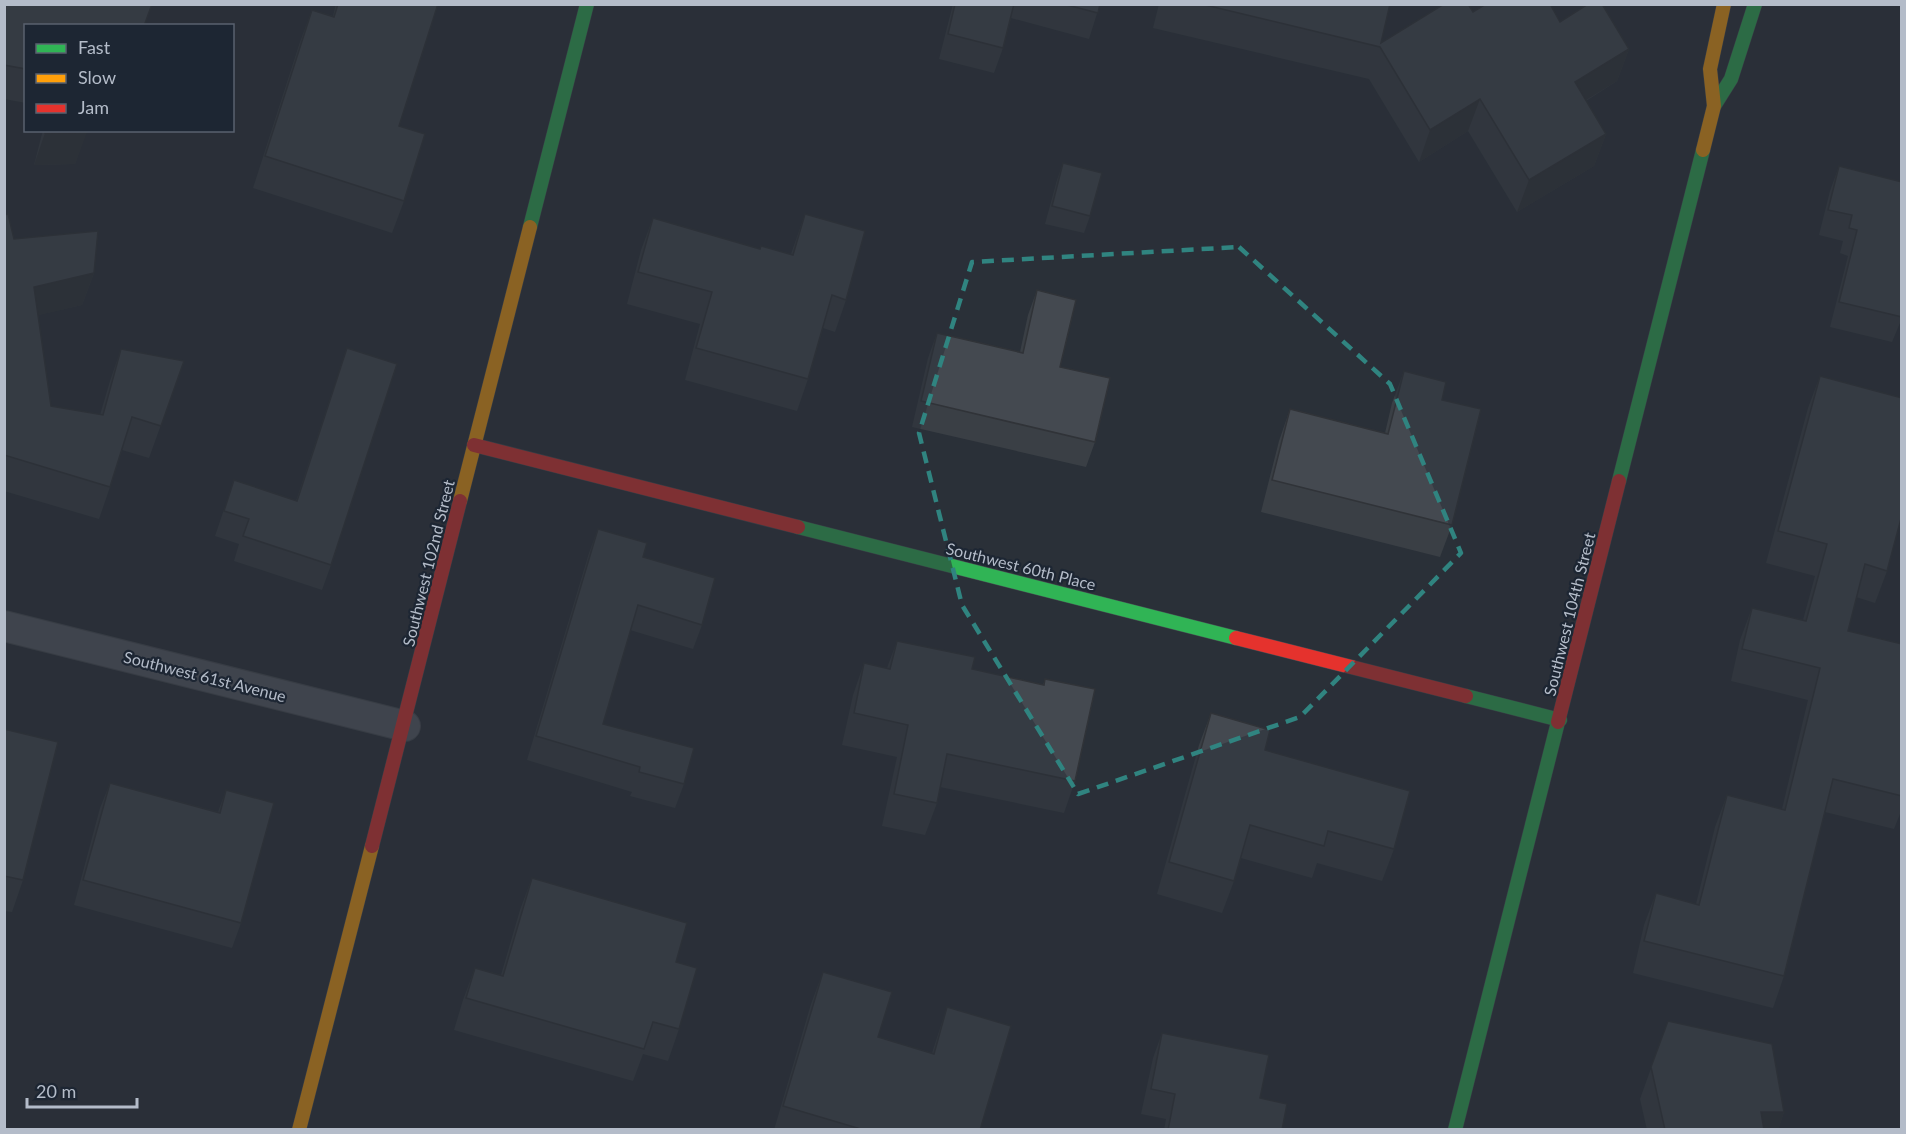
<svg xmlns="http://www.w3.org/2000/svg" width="1906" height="1134" font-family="Lato,sans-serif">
<rect width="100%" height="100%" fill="#2a3038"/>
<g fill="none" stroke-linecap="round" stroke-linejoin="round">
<g stroke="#484c53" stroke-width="32">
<path id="street" d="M 4,626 L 405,726"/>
</g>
<g stroke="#484c53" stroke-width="15">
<g id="fast">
<path d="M 1714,106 L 1731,79 L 1755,4"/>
<path d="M 530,227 L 587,4"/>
<path d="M 1619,481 L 1703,150"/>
<path d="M 798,527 L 1236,638"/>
<path d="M 1466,696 L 1560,720"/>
<path d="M 1455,1130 L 1558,722"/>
</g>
</g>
<g stroke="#484c53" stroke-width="15">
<g id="slow">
<path d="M 1703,150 L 1714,106 L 1710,69 L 1724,4"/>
<path d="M 460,501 L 530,227"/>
<path d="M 299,1130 L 372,846"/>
</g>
</g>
<g stroke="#484c53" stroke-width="15">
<g id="jam">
<path d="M 474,445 L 798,527"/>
<path d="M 1236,638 L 1466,696"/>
<path d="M 1558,722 L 1619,481"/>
<path d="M 372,846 L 460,501"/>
</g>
</g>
<use href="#street" stroke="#5a5e66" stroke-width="30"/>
<use href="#fast" stroke="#30b455" stroke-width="14"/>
<use href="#slow" stroke="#ff9f0a" stroke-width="14"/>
<use href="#jam" stroke="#e5322d" stroke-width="14"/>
</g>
<g fill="#3a3f45">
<path d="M 4,4 L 26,26 L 26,103 L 4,99 Z"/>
<path d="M 336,4 L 438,4 L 399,126 L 404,201 L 392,233 L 253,188 L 300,42 L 312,10 L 333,16 Z"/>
<path d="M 953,4 L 1100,4 L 1089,39 L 1011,18 L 1003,48 L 994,73 L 939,59 Z"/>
<path d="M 1159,4 L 1390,4 L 1381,43 L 1473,12 L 1560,22 L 1629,49 L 1617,81 L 1586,101 L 1606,134 L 1594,166 L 1517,212 L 1468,131 L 1419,162 L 1369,79 L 1153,28 Z"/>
<path d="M 43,130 L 87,130 L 75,164 L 34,165 Z"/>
<path d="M 1063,163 L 1090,216 L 1084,233 L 1045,224 L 1057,180 Z"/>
<path d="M 1839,166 L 1902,318 L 1892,342 L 1830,327 L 1848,256 L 1840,253 L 1843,241 L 1819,235 L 1830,191 Z"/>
<path d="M 805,214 L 846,300 L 835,332 L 823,328 L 808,379 L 797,411 L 685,380 L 700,324 L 627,304 L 641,250 L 653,218 L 760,249 L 791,254 Z"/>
<path d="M 4,215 L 14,239 L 94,273 L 82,305 L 38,315 L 51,406 L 100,415 L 110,381 L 121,349 L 184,361 L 149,458 L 122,450 L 110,487 L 99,519 L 4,491 Z"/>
<path d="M 1037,290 L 1060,367 L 1095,442 L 1086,467 L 912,427 L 928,358 L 937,333 L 1020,352 L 1028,315 Z"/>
<path d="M 347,348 L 331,565 L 322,590 L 234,561 L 239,544 L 215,536 L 234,480 L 296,501 Z"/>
<path d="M 1404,371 L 1442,400 L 1452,525 L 1440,557 L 1261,512 L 1279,441 L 1290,409 L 1385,433 L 1392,403 Z"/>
<path d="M 1820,376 L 1887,571 L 1875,603 L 1856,597 L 1848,631 L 1902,644 L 1902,809 L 1894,829 L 1825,812 L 1784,976 L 1773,1008 L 1633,973 L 1644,925 L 1656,893 L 1696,904 L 1715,827 L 1727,795 L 1782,809 L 1808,700 L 1731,681 L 1740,640 L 1752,608 L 1803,620 L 1815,576 L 1766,563 L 1808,408 Z"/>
<path d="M 598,529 L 643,557 L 702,625 L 693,649 L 630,630 L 603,724 L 684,784 L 675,808 L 630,796 L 632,792 L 527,760 L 589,553 Z"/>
<path d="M 897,641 L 972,669 L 1043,685 L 1045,679 L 1075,781 L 1064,813 L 940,787 L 937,803 L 925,835 L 882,826 L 897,757 L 842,745 L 853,695 L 864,663 L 887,668 Z"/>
<path d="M 1211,713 L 1265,750 L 1394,849 L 1382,881 L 1317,863 L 1312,878 L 1241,858 L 1234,881 L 1222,913 L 1157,894 L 1199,745 Z"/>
<path d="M 4,729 L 23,880 L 12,912 L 4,911 Z"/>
<path d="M 110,783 L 218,812 L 226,790 L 241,923 L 232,948 L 74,905 L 100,808 Z"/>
<path d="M 532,878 L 676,962 L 679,1029 L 668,1061 L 643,1054 L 633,1081 L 454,1030 L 463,1000 L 475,968 L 501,975 L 520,910 Z"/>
<path d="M 823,972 L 878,1037 L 932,1053 L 947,1007 L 980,1130 L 774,1130 L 811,1004 Z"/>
<path d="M 1668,1021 L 1784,1112 L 1778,1130 L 1647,1130 L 1640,1099 Z"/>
<path d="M 1162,1033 L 1260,1098 L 1282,1130 L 1164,1130 L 1166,1119 L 1141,1114 L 1153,1058 Z"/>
</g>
<g fill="#303338">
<path d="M 1629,49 L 1617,81 L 1563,114 L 1575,82 Z"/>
<path d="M 1480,99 L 1468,131 L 1419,162 L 1430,130 Z"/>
<path d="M 87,132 L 75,164 L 34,165 L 45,133 Z"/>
<path d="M 1606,134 L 1594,166 L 1517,212 L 1529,180 Z"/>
<path d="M 94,273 L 82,305 L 22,319 L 34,287 Z"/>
<path d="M 1761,1112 L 1784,1112 L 1778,1130 L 1755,1130 Z"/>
</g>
<g fill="#444950" stroke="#303338" stroke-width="1.5">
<path d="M 4,4 L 152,4 L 144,26 L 26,26 L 26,69 L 4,65 Z"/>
<path d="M 338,4 L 438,4 L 399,126 L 425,134 L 404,201 L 265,156 L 312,10 L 334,17 Z"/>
<path d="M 955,4 L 1014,4 L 1003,48 L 948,34 Z"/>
<path d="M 1063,4 L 1100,4 L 1098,13 Z"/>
<path d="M 1201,4 L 1390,4 L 1381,43 L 1444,4 L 1468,4 L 1473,12 L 1486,4 L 1550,4 L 1560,22 L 1588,4 L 1602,4 L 1629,49 L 1575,82 L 1606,134 L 1529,180 L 1480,99 L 1430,130 L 1380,47 Z"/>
<path d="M 46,130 L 87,130 L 87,132 L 45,133 Z"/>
<path d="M 1063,163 L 1102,173 L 1090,216 L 1052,206 Z"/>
<path d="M 1839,166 L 1902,182 L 1902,317 L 1839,302 L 1857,230 L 1849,228 L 1852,215 L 1828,210 Z"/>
<path d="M 8,214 L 14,239 L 98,231 L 94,273 L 34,287 L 51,406 L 103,415 L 121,349 L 184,361 L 161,426 L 132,417 L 110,487 L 4,455 L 4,215 Z"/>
<path d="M 805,214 L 865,231 L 846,300 L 832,295 L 808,379 L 696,348 L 712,292 L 638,272 L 653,218 L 760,249 L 761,246 L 793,255 Z"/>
<path d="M 1037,290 L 1076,300 L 1060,367 L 1110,378 L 1095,442 L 921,401 L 937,333 L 1023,353 Z"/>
<path d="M 347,348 L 397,364 L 331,565 L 243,536 L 249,519 L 224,511 L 234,480 L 297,501 Z"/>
<path d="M 1404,371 L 1446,382 L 1442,400 L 1481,409 L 1452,525 L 1272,480 L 1290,409 L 1388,434 Z"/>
<path d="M 1820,376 L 1902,398 L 1902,515 L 1887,571 L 1865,564 L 1848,631 L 1902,644 L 1902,796 L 1833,779 L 1784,976 L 1644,941 L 1656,893 L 1699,905 L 1727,795 L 1785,810 L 1820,668 L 1742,649 L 1752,608 L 1806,621 L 1827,544 L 1778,531 Z"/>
<path d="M 598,529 L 647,543 L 643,557 L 715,578 L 702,625 L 638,605 L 603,724 L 694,748 L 684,784 L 639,772 L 640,767 L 536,736 Z"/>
<path d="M 897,641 L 975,657 L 972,669 L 1044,685 L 1045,679 L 1095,689 L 1075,781 L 947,754 L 937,803 L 894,794 L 908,725 L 854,713 L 864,663 L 890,669 Z"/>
<path d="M 1211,713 L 1270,730 L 1265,750 L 1410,791 L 1394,849 L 1328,831 L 1324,846 L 1250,825 L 1234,881 L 1169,862 Z"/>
<path d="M 4,729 L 58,742 L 23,880 L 4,876 Z"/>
<path d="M 110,783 L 220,813 L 226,790 L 274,803 L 241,923 L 83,880 Z"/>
<path d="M 532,878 L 687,923 L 676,962 L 697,968 L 679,1029 L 653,1022 L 644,1049 L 466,998 L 475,968 L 503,976 Z"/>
<path d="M 823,972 L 892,992 L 878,1037 L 934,1054 L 947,1007 L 1011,1026 L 980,1130 L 864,1130 L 783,1106 Z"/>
<path d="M 1668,1021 L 1772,1044 L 1784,1112 L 1761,1112 L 1764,1130 L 1665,1130 L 1651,1067 Z"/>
<path d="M 1162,1033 L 1269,1055 L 1260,1098 L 1287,1104 L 1282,1130 L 1168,1130 L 1175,1094 L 1151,1089 Z"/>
</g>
<path d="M0 0H1906V1134H0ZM 1239,247 L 1390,384 L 1461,553 L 1300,717 L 1078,794 L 962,605 L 919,433 L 972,262 Z" fill="#2a3038" fill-opacity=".55" fill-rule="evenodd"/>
<path fill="none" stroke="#308480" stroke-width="4.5" stroke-dasharray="12 8" stroke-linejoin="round" d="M 1239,247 L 1390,384 L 1461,553 L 1300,717 L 1078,794 L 962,605 L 919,433 L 972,262 Z"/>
<g text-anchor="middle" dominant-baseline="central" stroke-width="4.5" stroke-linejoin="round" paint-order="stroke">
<g font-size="16" fill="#b4bcc9" stroke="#1d2633">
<text transform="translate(428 563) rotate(-76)">Southwest 102nd Street</text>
<text transform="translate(1021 566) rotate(14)">Southwest 60th Place</text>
<text transform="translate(1569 614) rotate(-76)">Southwest 104th Street</text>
<text transform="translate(205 676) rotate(14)">Southwest 61st Avenue</text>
</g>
</g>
<rect width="1906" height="1134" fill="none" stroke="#b4bcc9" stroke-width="12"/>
<rect x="24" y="24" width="210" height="108" fill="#1d2633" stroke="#59626f" stroke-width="1.5"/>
<rect x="36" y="44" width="30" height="9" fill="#30b455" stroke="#59626f" stroke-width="1.5"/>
<text x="78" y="54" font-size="18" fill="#b4bcc9">Fast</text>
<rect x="36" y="74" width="30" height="9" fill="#ff9f0a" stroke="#59626f" stroke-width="1.5"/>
<text x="78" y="84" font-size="18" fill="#b4bcc9">Slow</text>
<rect x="36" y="104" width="30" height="9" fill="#e5322d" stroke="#59626f" stroke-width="1.5"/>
<text x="78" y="114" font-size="18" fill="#b4bcc9">Jam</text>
<path d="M27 1098v9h110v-9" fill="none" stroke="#b4bcc9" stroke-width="3"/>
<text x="36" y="1098" font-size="18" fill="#b4bcc9" stroke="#1d2633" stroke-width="4.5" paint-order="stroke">20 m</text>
</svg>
